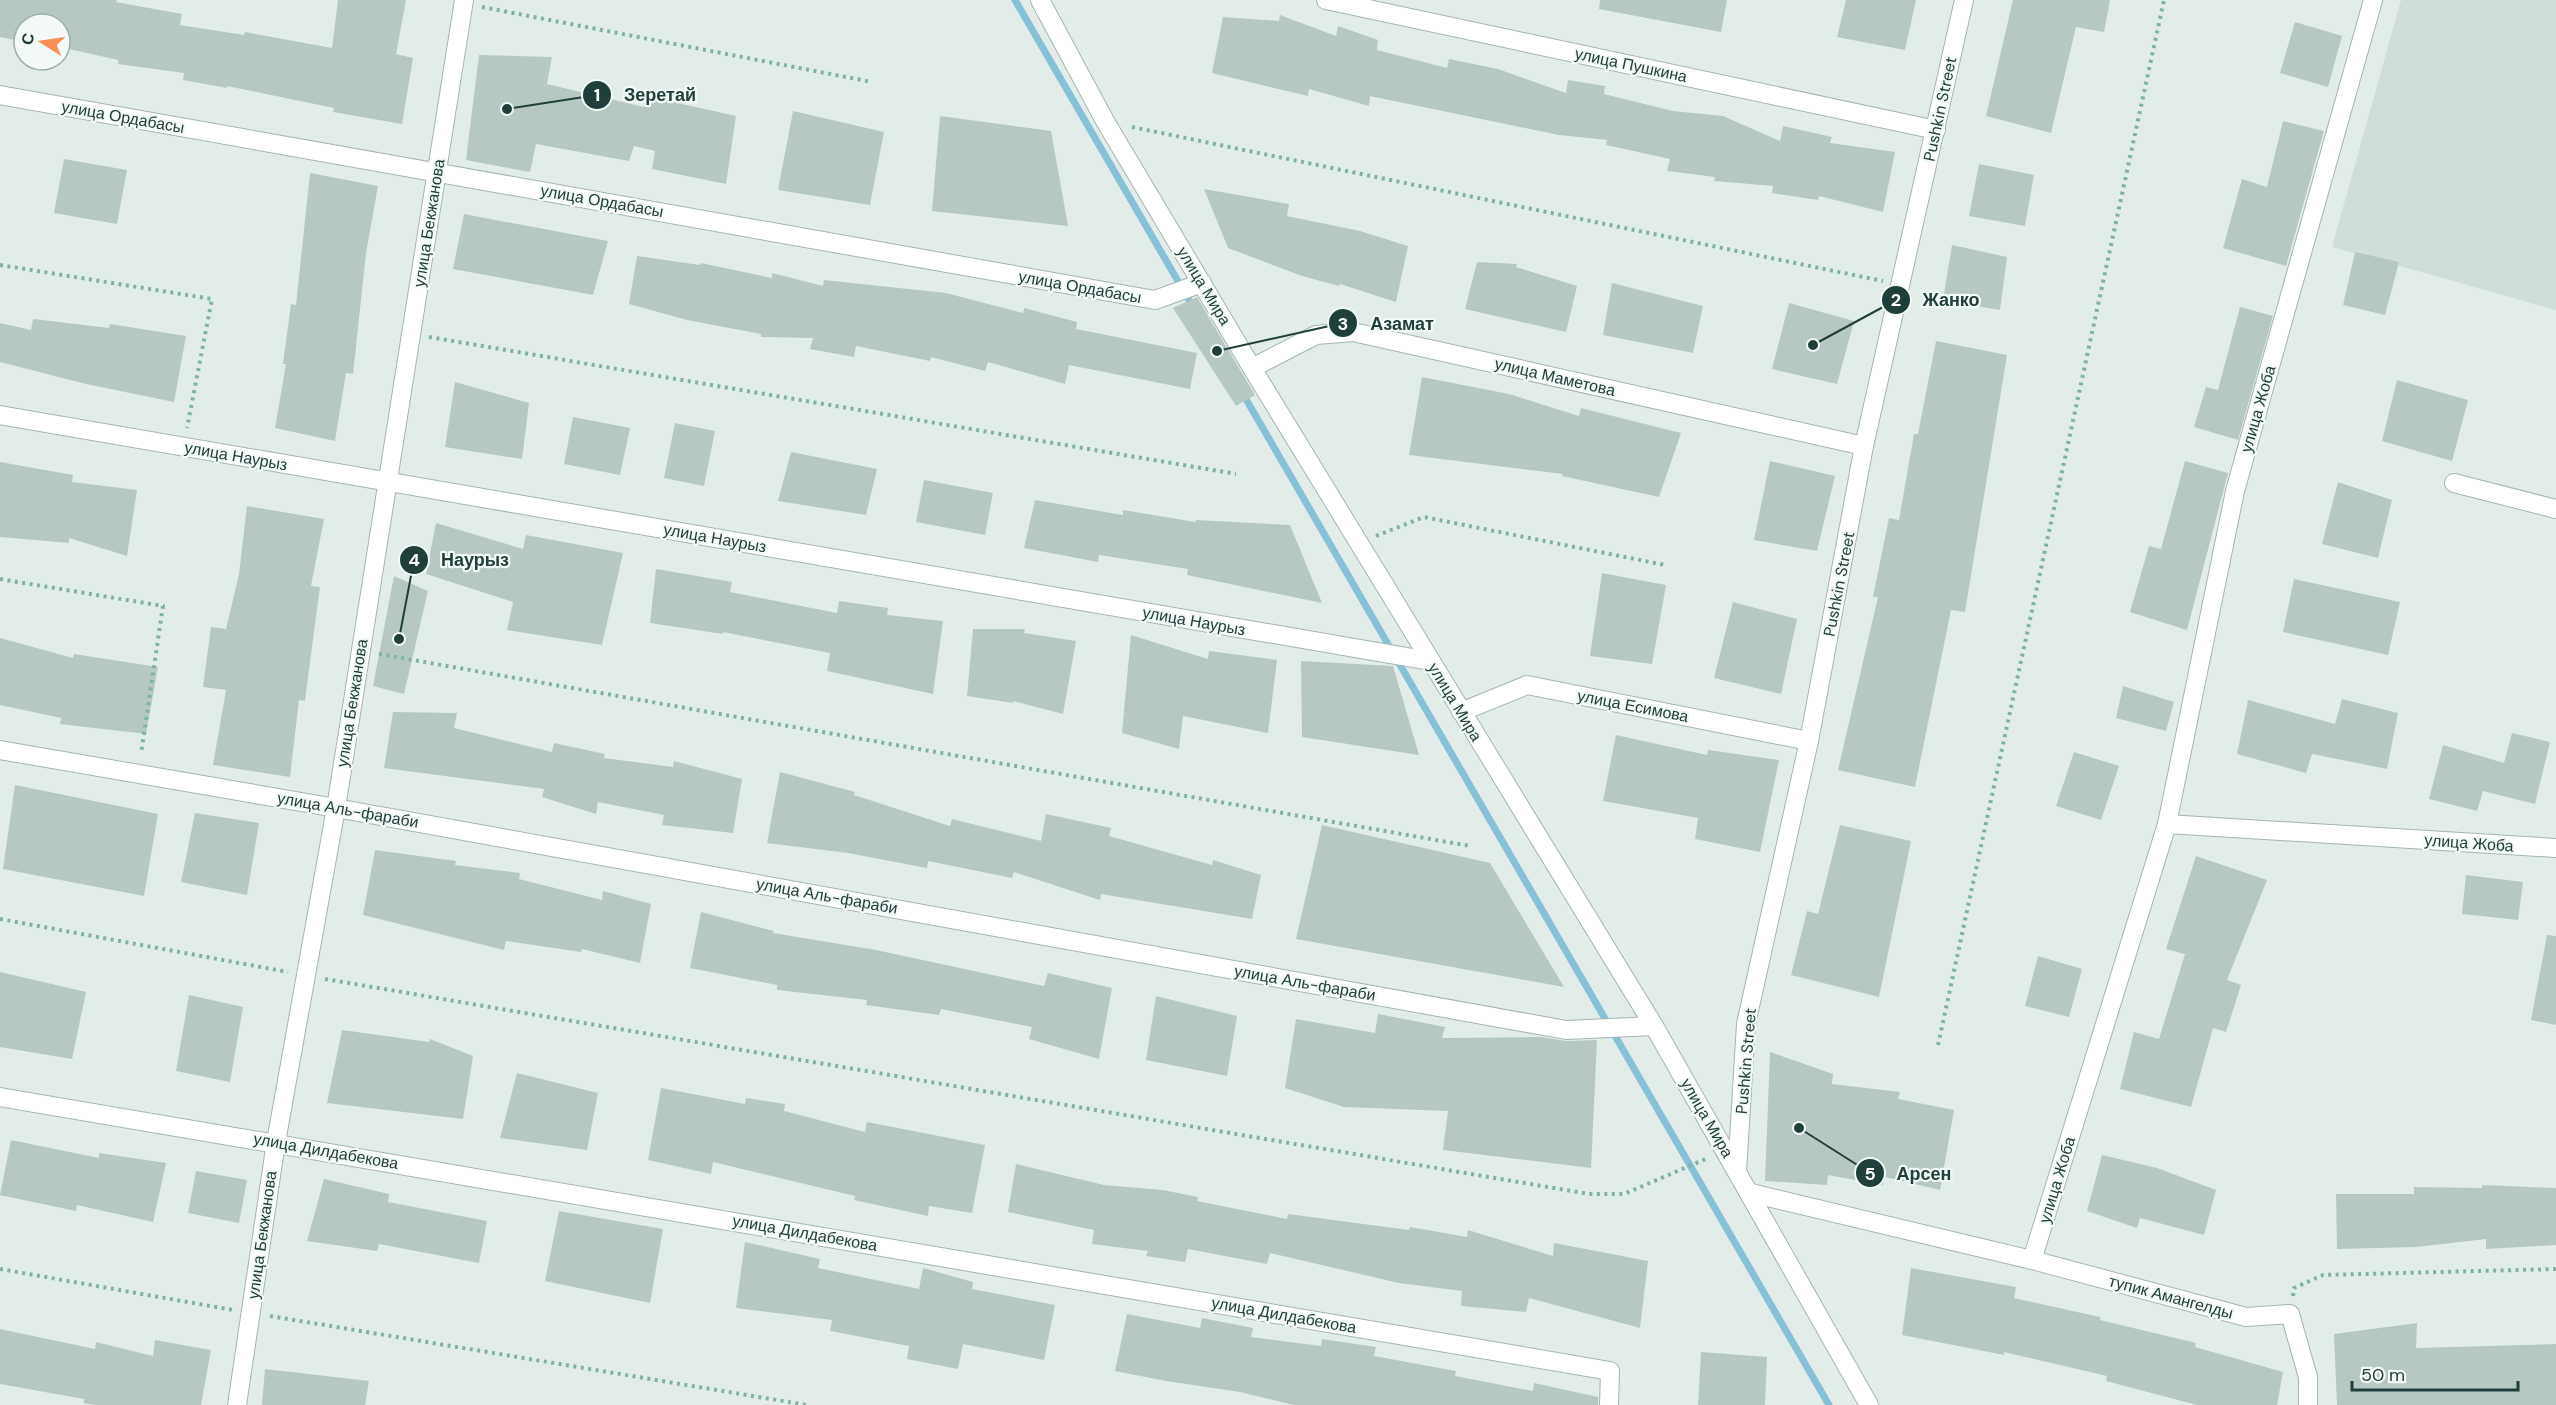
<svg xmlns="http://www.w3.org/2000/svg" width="2556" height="1405" font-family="'DM Sans',sans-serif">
<rect width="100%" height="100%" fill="#e2ede9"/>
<path fill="#d0ddd8" d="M 2401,0 L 2556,0 L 2556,310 L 2332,247 Z"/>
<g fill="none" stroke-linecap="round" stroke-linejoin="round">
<g stroke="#87c1d5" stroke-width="7">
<path d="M 1015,0 L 1193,307"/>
<path d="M 1243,394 L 1829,1405"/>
</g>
</g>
<g fill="#b7c8c3">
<path d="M 0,0 L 117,0 L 116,2 L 182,14 L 180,25 L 244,35 L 245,32 L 332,48 L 338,0 L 406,0 L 396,54 L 413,58 L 402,124 L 333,112 L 334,108 L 227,86 L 227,88 L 183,80 L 184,73 L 118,64 L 118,60 L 60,47 L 60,24 L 24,24 L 24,42 L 0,37 Z"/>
<path d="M 1600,0 L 1727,0 L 1721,32 L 1599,9 Z"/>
<path d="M 1846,0 L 1916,0 L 1905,50 L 1837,37 Z"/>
<path d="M 2013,0 L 2110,0 L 2104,32 L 2076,27 L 2051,133 L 1986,116 Z"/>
<path d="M 1280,15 L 1336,36 L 1338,26 L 1378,40 L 1377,50 L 1447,68 L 1449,59 L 1498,69 L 1566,93 L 1568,80 L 1605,86 L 1604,94 L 1673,111 L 1723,116 L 1780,141 L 1783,126 L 1832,137 L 1830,143 L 1895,152 L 1883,212 L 1819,196 L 1818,200 L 1772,193 L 1773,186 L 1714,181 L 1715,177 L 1667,171 L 1670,159 L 1606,145 L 1607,140 L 1559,135 L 1370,96 L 1369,106 L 1309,89 L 1308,96 L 1212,73 L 1223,17 L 1279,21 Z"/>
<path d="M 2295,22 L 2342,36 L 2328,87 L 2280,73 Z"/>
<path d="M 479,55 L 552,57 L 547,84 L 644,107 L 646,96 L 736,116 L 726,184 L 652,169 L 655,151 L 634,146 L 629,161 L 536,144 L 530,172 L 466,160 Z"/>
<path d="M 793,111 L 884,132 L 870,205 L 778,190 Z"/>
<path d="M 940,116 L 1051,131 L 1068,226 L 932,211 Z"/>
<path d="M 2283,121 L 2324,131 L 2286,266 L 2223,248 L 2242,179 L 2267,187 Z"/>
<path d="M 64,159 L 127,170 L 117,224 L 54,213 Z"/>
<path d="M 1979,164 L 2034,175 L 2025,226 L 1969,216 Z"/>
<path d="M 310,173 L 378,186 L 366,253 L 353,374 L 346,373 L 335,441 L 275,428 L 286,364 L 283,364 L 291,304 L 296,305 Z"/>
<path d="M 1204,189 L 1289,204 L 1287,216 L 1360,231 L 1408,246 L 1396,302 L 1340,284 L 1339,286 L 1302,276 L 1228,248 Z"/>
<path d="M 464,214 L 608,241 L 593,295 L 453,269 Z"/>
<path d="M 1952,245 L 2007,257 L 2000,310 L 1943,300 Z"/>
<path d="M 2355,252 L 2399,262 L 2385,315 L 2343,305 Z"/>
<path d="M 637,256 L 700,265 L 701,263 L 772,278 L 772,273 L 823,286 L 824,280 L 946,293 L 1023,313 L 1024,308 L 1077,322 L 1076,329 L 1197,353 L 1190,389 L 1069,365 L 1065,384 L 988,362 L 985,371 L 931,357 L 930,361 L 856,346 L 854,357 L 810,349 L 813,338 L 761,337 L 761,334 L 687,320 L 629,304 Z"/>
<path d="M 1477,262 L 1517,264 L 1516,267 L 1577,286 L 1566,332 L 1465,309 Z"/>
<path d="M 1612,283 L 1703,306 L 1693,353 L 1603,335 Z"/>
<path d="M 1197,297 L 1255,395 L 1236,406 L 1173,308 Z"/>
<path d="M 1789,303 L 1854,321 L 1837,384 L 1772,369 Z"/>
<path d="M 2240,307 L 2273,316 L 2238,440 L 2194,427 L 2206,387 L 2218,390 Z"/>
<path d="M 33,319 L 109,328 L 110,324 L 186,336 L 174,402 L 86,384 L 0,362 L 0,323 L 31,330 Z"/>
<path d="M 1936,341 L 2007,355 L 1965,612 L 1951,610 L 1915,787 L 1838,770 L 1878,597 L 1873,597 L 1889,518 L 1899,520 L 1914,434 L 1918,434 Z"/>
<path d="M 1422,377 L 1509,394 L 1579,416 L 1581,408 L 1681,433 L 1659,497 L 1562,476 L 1563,474 L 1409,455 Z"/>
<path d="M 2397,380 L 2468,400 L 2452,461 L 2382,441 Z"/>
<path d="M 455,382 L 529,403 L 522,459 L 445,447 Z"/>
<path d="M 573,417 L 630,428 L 620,475 L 564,464 Z"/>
<path d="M 675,423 L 715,431 L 704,486 L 664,478 Z"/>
<path d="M 791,452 L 877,469 L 866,515 L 778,501 Z"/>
<path d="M 1770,461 L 1835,476 L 1817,551 L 1754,540 Z"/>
<path d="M 2185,461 L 2228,473 L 2187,630 L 2130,612 L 2149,546 L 2161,549 Z"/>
<path d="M 0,462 L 73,475 L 72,482 L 137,490 L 127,556 L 69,538 L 69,543 L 0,537 Z"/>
<path d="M 924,480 L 993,493 L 985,535 L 916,522 Z"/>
<path d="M 2338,482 L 2392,500 L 2378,558 L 2322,544 Z"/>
<path d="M 1035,500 L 1123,515 L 1123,510 L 1195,522 L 1196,520 L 1290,525 L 1322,603 L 1187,575 L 1188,569 L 1099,555 L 1098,562 L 1024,548 Z"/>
<path d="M 247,506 L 324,519 L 311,586 L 320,587 L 313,639 L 305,701 L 299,700 L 290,777 L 213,765 L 226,690 L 203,687 L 211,627 L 226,629 L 239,574 Z"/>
<path d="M 436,523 L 523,549 L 526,535 L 623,553 L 602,645 L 507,630 L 513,602 L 426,574 Z"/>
<path d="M 656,569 L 732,582 L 730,592 L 837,613 L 839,601 L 888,608 L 887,615 L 943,621 L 933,694 L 827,671 L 830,653 L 723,632 L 723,634 L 650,623 Z"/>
<path d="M 1602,573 L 1666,585 L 1652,664 L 1590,656 Z"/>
<path d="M 394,576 L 428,591 L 404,694 L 373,686 Z"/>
<path d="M 2294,579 L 2400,602 L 2388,655 L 2283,632 Z"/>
<path d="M 1733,602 L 1797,619 L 1781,694 L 1714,678 Z"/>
<path d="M 973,629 L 1025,629 L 1024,633 L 1076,641 L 1063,714 L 1013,701 L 1013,703 L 967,696 Z"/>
<path d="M 1131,635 L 1208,659 L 1209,651 L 1277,660 L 1268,733 L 1183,716 L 1179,749 L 1122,733 Z"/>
<path d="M 0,638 L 73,658 L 74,654 L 158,667 L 146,734 L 60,724 L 61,718 L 0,705 Z"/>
<path d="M 1301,661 L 1393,666 L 1419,755 L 1302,737 Z"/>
<path d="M 2123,686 L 2174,702 L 2166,731 L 2116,718 Z"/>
<path d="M 2342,699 L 2398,713 L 2387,769 L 2312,754 L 2306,773 L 2237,754 L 2248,700 L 2335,724 Z"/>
<path d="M 393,712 L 457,713 L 454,728 L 552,752 L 554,743 L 605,754 L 604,758 L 673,767 L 674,761 L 742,779 L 733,833 L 662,825 L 664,815 L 598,802 L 596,814 L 542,797 L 544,789 L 384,768 Z"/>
<path d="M 2512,733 L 2550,742 L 2535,804 L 2483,791 L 2477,811 L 2429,799 L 2443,745 L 2504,763 Z"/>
<path d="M 1616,735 L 1707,755 L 1708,750 L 1779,760 L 1760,852 L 1695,839 L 1698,818 L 1603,801 Z"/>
<path d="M 2074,752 L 2119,766 L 2101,820 L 2056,806 Z"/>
<path d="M 780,772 L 855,792 L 854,795 L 950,826 L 952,819 L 1041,841 L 1046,814 L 1111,828 L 1109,836 L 1212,865 L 1213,860 L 1261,875 L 1252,919 L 1101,894 L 1100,900 L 1014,872 L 1012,878 L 928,861 L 927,868 L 848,853 L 767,843 Z"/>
<path d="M 15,785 L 158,814 L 144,896 L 3,869 Z"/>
<path d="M 195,813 L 259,823 L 247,895 L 181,882 Z"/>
<path d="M 1322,825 L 1490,863 L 1564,987 L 1296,939 Z"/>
<path d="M 1840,825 L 1911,841 L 1879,997 L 1791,975 L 1807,911 L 1818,914 Z"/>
<path d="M 375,850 L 456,861 L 455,865 L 520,873 L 519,879 L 602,900 L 603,891 L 651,904 L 640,963 L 582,949 L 581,952 L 506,941 L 504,950 L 363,915 Z"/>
<path d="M 2196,856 L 2267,880 L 2227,980 L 2241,985 L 2226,1032 L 2213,1028 L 2191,1107 L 2120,1089 L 2134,1032 L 2159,1039 L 2185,954 L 2166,949 Z"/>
<path d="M 2466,875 L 2523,882 L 2518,920 L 2462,914 Z"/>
<path d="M 701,912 L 774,931 L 773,933 L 876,950 L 1044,986 L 1048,973 L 1112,988 L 1099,1059 L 1029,1039 L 1032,1027 L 941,1009 L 939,1015 L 866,1005 L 867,1000 L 777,990 L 777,985 L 690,968 Z"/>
<path d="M 2547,935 L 2556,936 L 2556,1025 L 2531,1020 Z"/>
<path d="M 2038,956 L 2082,969 L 2069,1017 L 2025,1006 Z"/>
<path d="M 0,972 L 86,992 L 72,1059 L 0,1047 Z"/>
<path d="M 189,995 L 243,1007 L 230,1082 L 176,1071 Z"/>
<path d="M 1156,996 L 1237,1016 L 1227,1076 L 1146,1060 Z"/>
<path d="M 1378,1014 L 1445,1027 L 1442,1038 L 1541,1037 L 1566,1041 L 1597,1040 L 1591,1168 L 1443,1150 L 1448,1111 L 1344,1107 L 1285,1088 L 1296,1019 L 1375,1033 Z"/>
<path d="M 342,1030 L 429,1042 L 430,1039 L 473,1056 L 463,1119 L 327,1103 Z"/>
<path d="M 1770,1052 L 1833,1074 L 1832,1084 L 1900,1092 L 1898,1099 L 1954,1110 L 1940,1190 L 1885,1177 L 1883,1185 L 1828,1175 L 1827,1185 L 1765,1181 Z"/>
<path d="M 517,1073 L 598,1093 L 587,1150 L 500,1138 Z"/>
<path d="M 661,1088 L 745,1104 L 746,1098 L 785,1104 L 784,1111 L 865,1132 L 867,1122 L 985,1145 L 972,1213 L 929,1206 L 928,1216 L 854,1200 L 855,1196 L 713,1162 L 711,1174 L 648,1160 Z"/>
<path d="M 11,1140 L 99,1158 L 99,1153 L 166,1163 L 153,1222 L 77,1205 L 76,1211 L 0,1195 Z"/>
<path d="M 2102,1155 L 2157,1168 L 2216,1190 L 2204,1235 L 2140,1218 L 2137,1228 L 2087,1211 Z"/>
<path d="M 1016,1164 L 1104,1185 L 1163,1190 L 1198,1197 L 1197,1201 L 1287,1219 L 1288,1214 L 1409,1230 L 1410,1227 L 1467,1237 L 1468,1230 L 1553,1256 L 1554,1243 L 1648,1261 L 1640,1328 L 1529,1298 L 1526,1312 L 1461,1306 L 1462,1291 L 1399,1283 L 1270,1253 L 1267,1264 L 1188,1249 L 1185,1262 L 1146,1256 L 1148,1251 L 1092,1244 L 1094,1230 L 1008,1212 Z"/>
<path d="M 196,1171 L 247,1180 L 239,1223 L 188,1213 Z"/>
<path d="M 324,1179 L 389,1194 L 388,1202 L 487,1221 L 479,1263 L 379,1244 L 377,1251 L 307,1241 Z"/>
<path d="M 2482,1185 L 2556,1188 L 2556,1245 L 2486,1249 L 2486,1239 L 2416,1247 L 2337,1249 L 2336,1194 L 2414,1194 L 2414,1187 L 2482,1188 Z"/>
<path d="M 559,1211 L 663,1229 L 650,1303 L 545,1281 Z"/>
<path d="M 745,1242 L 820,1259 L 818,1268 L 919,1289 L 923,1268 L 973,1282 L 972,1289 L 1055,1305 L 1044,1360 L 963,1344 L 958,1369 L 907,1359 L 909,1346 L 830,1331 L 832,1320 L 736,1308 Z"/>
<path d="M 1911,1268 L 2016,1287 L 2014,1298 L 2100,1317 L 2100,1320 L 2196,1343 L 2195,1347 L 2283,1372 L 2277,1405 L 2197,1405 L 2106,1381 L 2107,1376 L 2004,1352 L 2004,1355 L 1902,1335 Z"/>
<path d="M 1127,1314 L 1200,1328 L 1202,1318 L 1253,1328 L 1251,1337 L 1321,1346 L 1322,1339 L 1376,1347 L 1374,1356 L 1456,1371 L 1455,1376 L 1533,1391 L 1534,1383 L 1598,1397 L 1598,1405 L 1294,1405 L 1240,1392 L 1166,1381 L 1115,1371 Z"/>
<path d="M 2417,1323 L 2416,1348 L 2556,1344 L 2556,1405 L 2337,1405 L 2334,1334 Z"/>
<path d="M 0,1329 L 95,1349 L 96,1342 L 153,1356 L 155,1340 L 211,1350 L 201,1405 L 95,1405 L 84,1403 L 84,1399 L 0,1384 Z"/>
<path d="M 1701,1352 L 1767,1357 L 1765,1405 L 1698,1405 Z"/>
<path d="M 265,1369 L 369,1381 L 365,1405 L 262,1405 Z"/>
</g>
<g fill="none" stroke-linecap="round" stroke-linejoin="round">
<g stroke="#a4b5b1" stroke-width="20">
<g id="street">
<path d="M 1040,0 L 1105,121 L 1252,368 L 1654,1026 L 1869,1405"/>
<path d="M 1326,0 L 1936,130"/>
<path d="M 0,95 L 1155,300 L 1202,283"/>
<path d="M 1252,368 L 1316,335 L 1353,332 L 1864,446"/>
<path d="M 0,415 L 1430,661"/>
<path d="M 2454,483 L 2556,509"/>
<path d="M 1461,712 L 1527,685 L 1809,741"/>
<path d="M 0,750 L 336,808 L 1566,1030 L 1654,1026"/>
<path d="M 2167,824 L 2556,848"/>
<path d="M 0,1097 L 1610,1371 L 1609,1405"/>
<path d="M 1737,1172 L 1746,1024 L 1809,741 L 1864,446 L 1964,0"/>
<path d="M 1751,1193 L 2032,1260 L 2167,824 L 2235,491 L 2373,0"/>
<path d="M 2032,1260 L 2246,1317 L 2290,1314 L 2308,1377 L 2308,1405"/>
<path d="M 237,1405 L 276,1142 L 336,808 L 464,0"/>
</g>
</g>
<g stroke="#80b3a8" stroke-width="4" stroke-dasharray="3 4.5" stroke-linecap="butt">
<path d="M 482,7 L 872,82"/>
<path d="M 1132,127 L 1883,281"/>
<path d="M 0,265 L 212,299 L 187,428"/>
<path d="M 429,337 L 1236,474"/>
<path d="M 1376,536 L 1424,517 L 1665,565"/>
<path d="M 0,579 L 163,606 L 141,754"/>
<path d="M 379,654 L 1470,846"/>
<path d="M 0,919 L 288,972"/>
<path d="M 325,979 L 1589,1194 L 1624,1194 L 1708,1158"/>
<path d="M 1938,1045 L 2164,0"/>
<path d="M 0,1269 L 233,1310"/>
<path d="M 2293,1296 L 2294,1288 L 2323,1275 L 2556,1269"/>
<path d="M 270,1316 L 807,1405"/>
</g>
<use href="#street" stroke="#fff" stroke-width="18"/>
</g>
<g text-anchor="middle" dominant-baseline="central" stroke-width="4.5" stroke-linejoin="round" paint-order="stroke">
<g font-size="16" fill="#213f3a" stroke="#f3f9f7">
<text transform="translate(1631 65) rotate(12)">улица Пушкина</text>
<text transform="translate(1940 109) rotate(-78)">Pushkin Street</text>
<text transform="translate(123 117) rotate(10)">улица Ордабасы</text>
<text transform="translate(602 201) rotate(10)">улица Ордабасы</text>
<text transform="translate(429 223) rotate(-81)">улица Бекжанова</text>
<text transform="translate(1204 286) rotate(59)">улица Мира</text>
<text transform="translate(1080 287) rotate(10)">улица Ордабасы</text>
<text transform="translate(1555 377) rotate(13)">улица Маметова</text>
<text transform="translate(2258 409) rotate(-74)">улица Жоба</text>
<text transform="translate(236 456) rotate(10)">улица Наурыз</text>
<text transform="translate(715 538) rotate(10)">улица Наурыз</text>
<text transform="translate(1839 584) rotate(-79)">Pushkin Street</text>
<text transform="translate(1194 621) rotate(10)">улица Наурыз</text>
<text transform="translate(1455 702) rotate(59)">улица Мира</text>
<text transform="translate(352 703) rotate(-81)">улица Бекжанова</text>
<text transform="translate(1633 706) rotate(11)">улица Есимова</text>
<text transform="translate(348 810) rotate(10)">улица Аль-фараби</text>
<text transform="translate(2469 843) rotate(4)">улица Жоба</text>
<text transform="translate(827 896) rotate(10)">улица Аль-фараби</text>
<text transform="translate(1305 983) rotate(10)">улица Аль-фараби</text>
<text transform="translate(1746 1061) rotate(-85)">Pushkin Street</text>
<text transform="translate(1707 1118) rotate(60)">улица Мира</text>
<text transform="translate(326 1151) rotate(10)">улица Дилдабекова</text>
<text transform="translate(2057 1180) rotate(-73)">улица Жоба</text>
<text transform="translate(805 1233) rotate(10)">улица Дилдабекова</text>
<text transform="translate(262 1235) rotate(-82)">улица Бекжанова</text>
<text transform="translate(2171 1297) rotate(15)">тупик Амангелды</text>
<text transform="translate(1284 1315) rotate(10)">улица Дилдабекова</text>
</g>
</g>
<path fill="none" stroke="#213f3a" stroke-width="2" d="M507 109L597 95M1813 345L1896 300M1217 351L1343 323M399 639L414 560M1799 1128L1870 1173"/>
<g fill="#213f3a" stroke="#f3f9f7" stroke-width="2">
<circle cx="507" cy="109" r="6"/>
<circle cx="1813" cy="345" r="6"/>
<circle cx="1217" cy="351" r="6"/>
<circle cx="399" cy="639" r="6"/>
<circle cx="1799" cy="1128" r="6"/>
<circle cx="597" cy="95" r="15"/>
<circle cx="1896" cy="300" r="15"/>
<circle cx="1343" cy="323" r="15"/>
<circle cx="414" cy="560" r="15"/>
<circle cx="1870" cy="1173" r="15"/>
</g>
<g font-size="18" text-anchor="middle" font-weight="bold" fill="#fff">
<text x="597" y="101">1</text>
<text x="1896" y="306">2</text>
<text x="1343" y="330">3</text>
<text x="414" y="566">4</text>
<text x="1870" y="1180">5</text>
</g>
<g font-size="18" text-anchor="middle" font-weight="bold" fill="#213f3a" stroke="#f3f9f7" stroke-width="4.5" stroke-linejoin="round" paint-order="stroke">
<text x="660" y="101">Зеретай</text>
<text x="1951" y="306">Жанко</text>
<text x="1402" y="330">Азамат</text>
<text x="475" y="566">Наурыз</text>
<text x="1924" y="1180">Арсен</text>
</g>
<g transform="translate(42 42) rotate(282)"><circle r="28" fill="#f3f9f7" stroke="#9fafab" stroke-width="1.5"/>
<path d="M0-4.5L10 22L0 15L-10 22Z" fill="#fa8e53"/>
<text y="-9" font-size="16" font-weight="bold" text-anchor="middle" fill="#213f3a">С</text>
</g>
<path d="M2352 1381v9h166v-9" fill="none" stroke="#213f3a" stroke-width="3"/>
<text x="2361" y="1381" font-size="18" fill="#213f3a" stroke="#f3f9f7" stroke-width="4.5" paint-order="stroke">50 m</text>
</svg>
